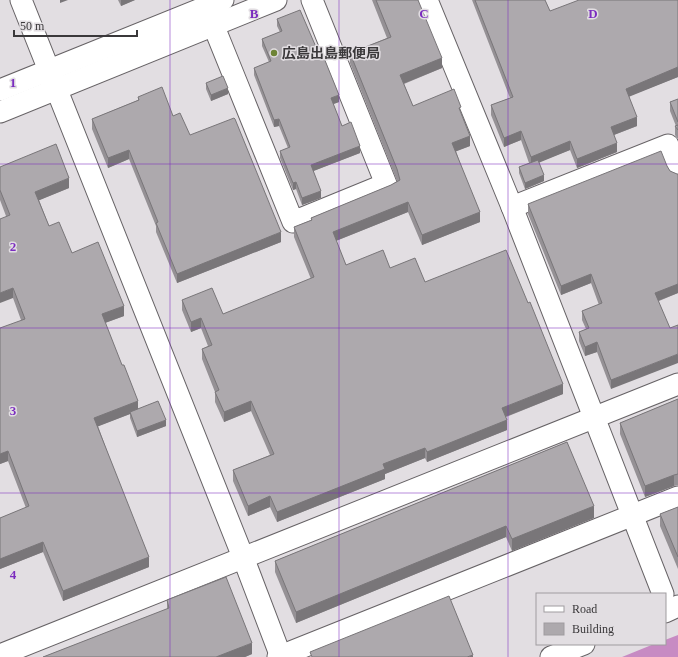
<svg xmlns="http://www.w3.org/2000/svg" width="678" height="657" font-family="'Times New Roman','Noto Sans JP',serif">
<rect width="100%" height="100%" fill="#e2dee2"/>
<path fill="#c78bc3" d="M 678,635 L 678,657 L 622,657 L 654,644 L 665,644 L 665,640 Z"/>
<g fill="none" stroke-linecap="round" stroke-linejoin="round">
<g stroke="#676366" stroke-width="23">
<g id="minor">
<path d="M 21,0 L 243,557 L 281,657"/>
<path d="M 427,0 L 512,207 L 663,594"/>
<path d="M 206,7 L 293,222 L 386,184 L 312,0"/>
<path d="M 0,90 L 223,0"/>
<path d="M 0,112 L 276,0"/>
<path d="M 512,207 L 668,145 L 678,171"/>
<path d="M 665,612 L 678,606"/>
<path d="M 0,655 L 678,384"/>
<path d="M 278,657 L 678,497"/>
<path d="M 551,657 L 584,644"/>
</g>
</g>
<use href="#minor" stroke="#fff" stroke-width="21"/>
</g>
<g fill="#959195">
<path d="M 118,0 L 135,0 L 121,6 Z"/>
<path d="M 372,0 L 418,0 L 442,68 L 404,84 L 413,106 L 461,113 L 470,146 L 456,151 L 480,222 L 422,245 L 408,212 L 336,241 L 346,265 L 390,268 L 425,282 L 563,394 L 506,417 L 507,430 L 427,462 L 425,458 L 385,474 L 385,479 L 277,522 L 270,507 L 248,516 L 233,481 L 233,470 L 270,455 L 251,411 L 224,422 L 215,402 L 215,392 L 202,359 L 202,349 L 208,346 L 201,328 L 191,332 L 182,310 L 182,300 L 223,314 L 311,279 L 294,237 L 294,227 L 311,220 L 311,218 L 391,185 L 397,181 L 350,63 L 350,53 L 387,38 Z"/>
<path d="M 472,0 L 545,0 L 550,11 L 678,0 L 678,77 L 629,96 L 637,126 L 614,135 L 617,152 L 577,168 L 570,150 L 539,162 L 544,181 L 525,189 L 519,173 L 519,167 L 529,163 L 521,140 L 504,147 L 491,115 L 491,105 L 510,98 Z"/>
<path d="M 277,19 L 339,102 L 333,104 L 342,126 L 360,153 L 313,171 L 321,198 L 302,205 L 296,189 L 293,190 L 280,158 L 280,151 L 288,148 L 279,126 L 274,127 L 254,75 L 254,68 L 269,62 L 262,46 L 262,39 L 280,32 L 277,26 Z"/>
<path d="M 206,83 L 228,94 L 211,101 L 206,89 Z"/>
<path d="M 138,97 L 173,116 L 281,242 L 177,283 L 156,232 L 156,226 L 129,159 L 108,168 L 92,129 L 92,119 L 138,100 Z"/>
<path d="M 678,99 L 678,139 L 675,135 L 675,126 L 676,126 L 670,111 L 670,102 Z"/>
<path d="M 667,166 L 670,171 L 677,174 L 678,174 L 678,293 L 659,301 L 611,389 L 597,352 L 585,356 L 579,341 L 579,332 L 586,329 L 582,320 L 582,311 L 599,305 L 591,283 L 561,295 L 528,214 L 528,204 Z"/>
<path d="M 0,167 L 69,188 L 39,200 L 49,226 L 124,316 L 105,323 L 138,409 L 166,426 L 137,437 L 130,418 L 130,414 L 98,426 L 149,567 L 63,601 L 43,552 L 0,569 L 0,518 L 26,508 L 8,461 L 0,464 L 21,320 L 13,298 L 6,216 L 0,200 Z"/>
<path d="M 678,399 L 678,485 L 674,486 L 645,497 L 620,434 L 620,423 Z"/>
<path d="M 567,442 L 594,518 L 512,551 L 506,537 L 296,623 L 275,572 L 275,561 Z"/>
<path d="M 678,507 L 678,569 L 660,526 L 660,514 Z"/>
<path d="M 167,600 L 252,654 L 245,657 L 43,657 L 167,609 Z"/>
</g>
<g fill="#797679">
<path d="M 60,0 L 68,0 L 60,3 Z"/>
<path d="M 121,0 L 135,0 L 121,6 Z"/>
<path d="M 442,58 L 442,68 L 400,85 L 400,75 Z"/>
<path d="M 678,67 L 678,77 L 626,98 L 626,89 Z"/>
<path d="M 228,88 L 228,94 L 211,101 L 211,95 Z"/>
<path d="M 339,95 L 339,102 L 331,105 L 331,98 Z"/>
<path d="M 637,117 L 637,126 L 611,136 L 611,127 Z"/>
<path d="M 279,119 L 279,126 L 274,127 L 274,120 Z"/>
<path d="M 521,131 L 521,140 L 504,147 L 504,138 Z"/>
<path d="M 470,136 L 470,146 L 452,153 L 452,143 Z"/>
<path d="M 570,141 L 570,150 L 531,166 L 531,157 Z"/>
<path d="M 617,143 L 617,152 L 577,168 L 577,159 Z"/>
<path d="M 360,146 L 360,153 L 311,172 L 311,165 Z"/>
<path d="M 129,150 L 129,159 L 108,168 L 108,158 Z"/>
<path d="M 544,175 L 544,181 L 525,189 L 525,183 Z"/>
<path d="M 69,178 L 69,188 L 35,202 L 35,192 Z"/>
<path d="M 296,182 L 296,189 L 293,190 L 293,183 Z"/>
<path d="M 321,191 L 321,198 L 302,205 L 302,198 Z"/>
<path d="M 408,202 L 408,212 L 333,242 L 333,232 Z"/>
<path d="M 480,212 L 480,222 L 422,245 L 422,235 Z"/>
<path d="M 281,232 L 281,242 L 177,283 L 177,274 Z"/>
<path d="M 591,274 L 591,283 L 561,295 L 561,286 Z"/>
<path d="M 678,284 L 678,293 L 655,302 L 655,293 Z"/>
<path d="M 13,288 L 13,298 L 0,303 L 0,293 Z"/>
<path d="M 124,306 L 124,316 L 102,324 L 102,314 Z"/>
<path d="M 201,318 L 201,328 L 191,332 L 191,322 Z"/>
<path d="M 597,342 L 597,352 L 585,356 L 585,347 Z"/>
<path d="M 678,354 L 678,363 L 611,389 L 611,380 Z"/>
<path d="M 563,384 L 563,394 L 502,418 L 502,408 Z"/>
<path d="M 138,401 L 138,411 L 130,412 L 130,414 L 94,428 L 94,418 Z"/>
<path d="M 251,401 L 251,411 L 224,422 L 224,412 Z"/>
<path d="M 166,420 L 166,426 L 137,437 L 137,431 Z"/>
<path d="M 507,420 L 507,430 L 427,462 L 427,452 Z"/>
<path d="M 425,448 L 425,458 L 385,474 L 385,479 L 277,522 L 277,512 L 383,464 Z"/>
<path d="M 8,451 L 8,461 L 0,464 L 0,454 Z"/>
<path d="M 674,475 L 674,486 L 645,497 L 645,486 Z"/>
<path d="M 270,496 L 270,507 L 248,516 L 248,506 Z"/>
<path d="M 594,506 L 594,518 L 512,551 L 512,539 Z"/>
<path d="M 506,526 L 506,537 L 296,623 L 296,612 Z"/>
<path d="M 43,542 L 43,552 L 0,569 L 0,559 Z"/>
<path d="M 149,557 L 149,567 L 63,601 L 63,591 Z"/>
<path d="M 252,643 L 252,654 L 245,657 L 216,657 Z"/>
<path d="M 473,655 L 473,657 L 467,657 Z"/>
</g>
<g fill="#ada9ad" stroke="#797679">
<path d="M 376,0 L 418,0 L 442,58 L 400,75 L 413,106 L 454,89 L 461,107 L 459,108 L 470,136 L 452,143 L 480,212 L 422,235 L 408,202 L 333,232 L 346,265 L 383,250 L 390,268 L 415,258 L 425,282 L 506,250 L 528,303 L 530,302 L 563,384 L 502,408 L 507,420 L 427,452 L 425,448 L 383,464 L 385,469 L 277,512 L 270,496 L 248,506 L 233,470 L 274,454 L 251,401 L 224,412 L 215,392 L 219,390 L 202,349 L 212,345 L 201,318 L 191,322 L 182,300 L 212,288 L 223,314 L 314,277 L 294,227 L 312,220 L 311,218 L 391,185 L 400,180 L 397,169 L 350,53 L 391,37 Z"/>
<path d="M 475,0 L 545,0 L 550,11 L 579,0 L 678,0 L 678,67 L 626,89 L 637,117 L 611,127 L 617,143 L 577,159 L 570,141 L 531,157 L 521,131 L 504,138 L 491,105 L 513,97 Z"/>
<path d="M 300,10 L 319,54 L 322,53 L 339,95 L 331,98 L 342,126 L 351,122 L 360,146 L 311,165 L 321,191 L 302,198 L 296,182 L 293,183 L 280,151 L 290,147 L 279,119 L 274,120 L 254,68 L 271,61 L 262,39 L 282,31 L 277,19 Z"/>
<path d="M 223,76 L 228,88 L 211,95 L 206,83 Z"/>
<path d="M 162,87 L 173,116 L 180,113 L 190,135 L 234,118 L 235,119 L 281,232 L 177,274 L 156,223 L 158,222 L 129,150 L 108,158 L 92,119 L 139,100 L 138,97 Z"/>
<path d="M 678,99 L 678,122 L 670,102 Z"/>
<path d="M 678,125 L 678,130 L 675,126 Z"/>
<path d="M 56,144 L 69,178 L 35,192 L 49,226 L 59,222 L 72,253 L 98,242 L 124,306 L 102,314 L 122,365 L 124,365 L 138,401 L 94,418 L 149,557 L 63,591 L 43,542 L 0,559 L 0,518 L 29,506 L 8,451 L 0,454 L 0,328 L 25,319 L 13,288 L 0,293 L 0,219 L 10,215 L 0,190 L 0,167 Z"/>
<path d="M 661,151 L 667,166 L 670,171 L 677,174 L 678,174 L 678,284 L 655,293 L 670,328 L 678,325 L 678,354 L 611,380 L 597,342 L 585,347 L 579,332 L 589,328 L 582,311 L 602,303 L 591,274 L 561,286 L 528,204 Z"/>
<path d="M 538,160 L 544,175 L 525,183 L 519,167 Z"/>
<path d="M 678,399 L 678,474 L 674,475 L 645,486 L 620,423 Z"/>
<path d="M 158,401 L 166,420 L 137,431 L 130,412 Z"/>
<path d="M 567,442 L 594,506 L 512,539 L 506,526 L 296,612 L 275,561 Z"/>
<path d="M 678,507 L 678,557 L 660,514 Z"/>
<path d="M 226,577 L 252,643 L 216,657 L 43,657 L 169,608 L 167,600 Z"/>
<path d="M 449,596 L 473,655 L 467,657 L 312,657 L 310,652 Z"/>
</g>
<path fill="none" stroke="#7b2cbf" stroke-width="1" stroke-opacity="0.55" d="M 170,0 L 170,657M 339,0 L 339,657M 508,0 L 508,657M 0,164 L 678,164M 0,328 L 678,328M 0,493 L 678,493"/>
<circle fill="#6e8436" stroke="#e2dee2" stroke-width="1.5" cx="274" cy="53" r="4"/>
<g text-anchor="middle" dominant-baseline="central" stroke-width="3" stroke-linejoin="round" paint-order="stroke">
<g font-size="14" font-weight="bold" fill="#3a383a" stroke="#e2dee2" text-anchor="start">
<text x="282" y="53">広島出島郵便局</text>
</g>
</g>
<g font-size="13" text-anchor="middle" font-weight="bold" fill="#7b2cbf" stroke="#e2dee2" stroke-width="3" stroke-linejoin="round" paint-order="stroke">
<text x="254" y="18">B</text>
<text x="424" y="18">C</text>
<text x="593" y="18">D</text>
<text x="13" y="87">1</text>
<text x="13" y="251">2</text>
<text x="13" y="415">3</text>
<text x="13" y="579">4</text>
</g>
<rect x="536" y="593" width="130" height="52" fill="#e2dee2" stroke="#9f9c9f"/>
<rect x="544" y="606" width="20" height="6" fill="#ffffff" stroke="#9f9c9f"/>
<text x="572" y="613" font-size="12" fill="#3a383a">Road</text>
<rect x="544" y="623" width="20" height="12" fill="#ada9ad" stroke="#9f9c9f"/>
<text x="572" y="633" font-size="12" fill="#3a383a">Building</text>
<path d="M14 30v6h123v-6" fill="none" stroke="#3a383a" stroke-width="2"/>
<text x="20" y="30" font-size="12" fill="#3a383a" stroke="#e2dee2" stroke-width="3" paint-order="stroke">50 m</text>
</svg>
